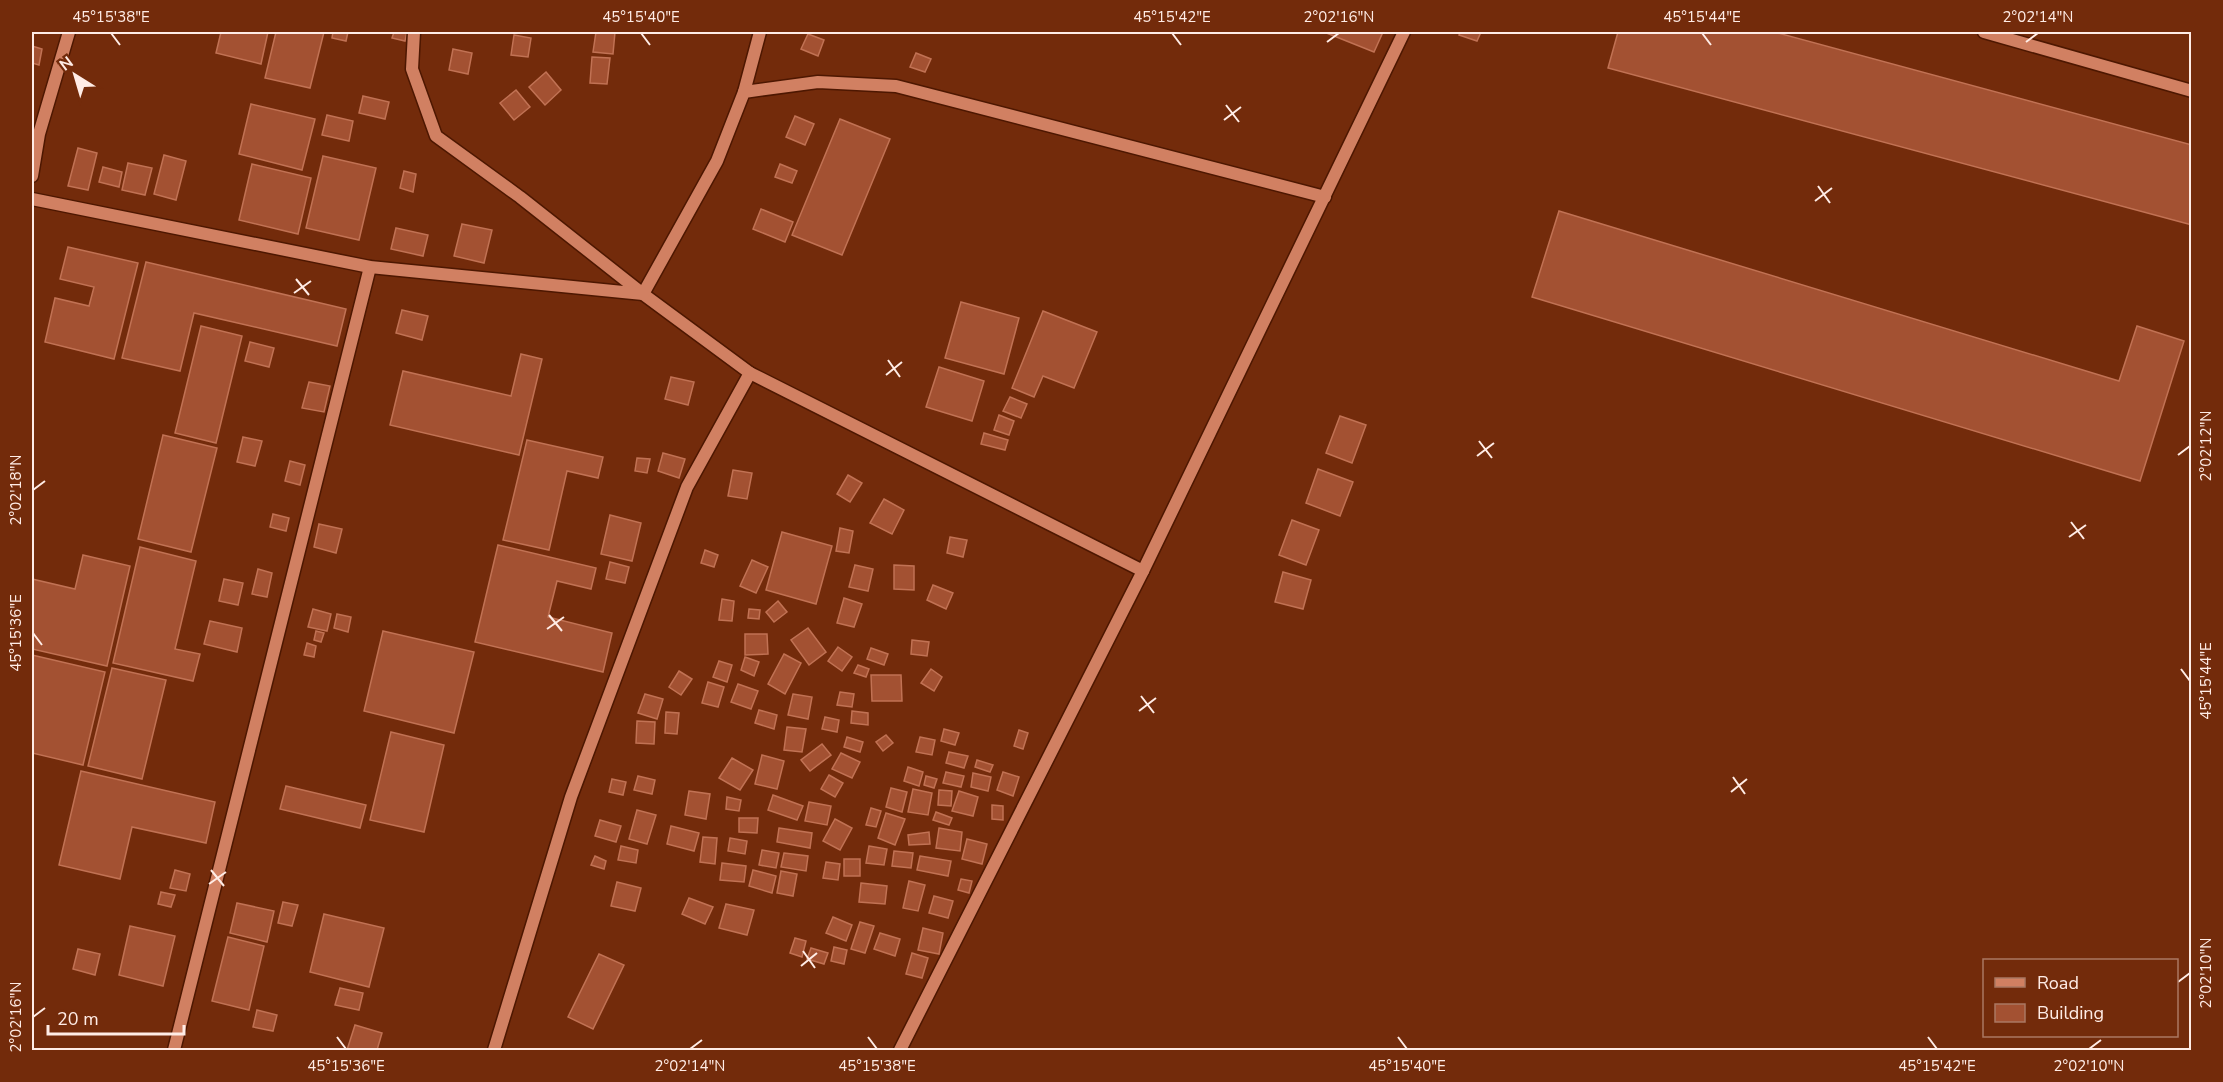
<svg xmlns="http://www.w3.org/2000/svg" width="2223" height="1082" font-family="'Nunito Sans',sans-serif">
<rect width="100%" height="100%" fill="#732b0b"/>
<g fill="#a35132" stroke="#c17254" stroke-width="1.5">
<path d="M 221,32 L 268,32 L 261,64 L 216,53 Z"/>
<path d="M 276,32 L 324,32 L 310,88 L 265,78 Z"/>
<path d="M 333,32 L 348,32 L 346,41 L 332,38 Z"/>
<path d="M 394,32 L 407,32 L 405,41 L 392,38 Z"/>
<path d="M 596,32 L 615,32 L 613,54 L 593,52 Z"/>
<path d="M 1324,32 L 1383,32 L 1374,52 Z"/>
<path d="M 1460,32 L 1481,32 L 1477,41 L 1459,35 Z"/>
<path d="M 1618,32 L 1774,32 L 2192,145 L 2192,225 L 1608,68 Z"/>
<path d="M 808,34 L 824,40 L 818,56 L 801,49 Z"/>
<path d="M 514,35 L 531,38 L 528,57 L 511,55 Z"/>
<path d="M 32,46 L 42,49 L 39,65 L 32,63 Z"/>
<path d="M 453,49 L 472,53 L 468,74 L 449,70 Z"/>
<path d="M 916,53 L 931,59 L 925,72 L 910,67 Z"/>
<path d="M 592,57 L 610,58 L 607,84 L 590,83 Z"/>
<path d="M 546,72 L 561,90 L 545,105 L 529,87 Z"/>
<path d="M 516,90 L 530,107 L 514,120 L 500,103 Z"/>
<path d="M 363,96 L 389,102 L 385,119 L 359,113 Z"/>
<path d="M 251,104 L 315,119 L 302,170 L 239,154 Z"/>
<path d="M 327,115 L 353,121 L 349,141 L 322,135 Z"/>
<path d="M 795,116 L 814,124 L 805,145 L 786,137 Z"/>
<path d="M 840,119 L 890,139 L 842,255 L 792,235 Z"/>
<path d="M 78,148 L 97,153 L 88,190 L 68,186 Z"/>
<path d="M 164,155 L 186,161 L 176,200 L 154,194 Z"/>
<path d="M 323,156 L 376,168 L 359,240 L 306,228 Z"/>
<path d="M 128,163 L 152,168 L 145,195 L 122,190 Z"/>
<path d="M 252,164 L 311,178 L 298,234 L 239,220 Z"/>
<path d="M 780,164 L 797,171 L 792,183 L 775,177 Z"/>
<path d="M 103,167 L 122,172 L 119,187 L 99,182 Z"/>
<path d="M 404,171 L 416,174 L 413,192 L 400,188 Z"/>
<path d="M 761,209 L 793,222 L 785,242 L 753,229 Z"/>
<path d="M 1559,211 L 2119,381 L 2137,326 L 2184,341 L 2140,481 L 1532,297 Z"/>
<path d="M 462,224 L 492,230 L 484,263 L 454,256 Z"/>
<path d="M 396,228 L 428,235 L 423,256 L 391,249 Z"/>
<path d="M 68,247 L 138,263 L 114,359 L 45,342 L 55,298 L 89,306 L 94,287 L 60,279 Z"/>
<path d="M 146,262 L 346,309 L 337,346 L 194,313 L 180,371 L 122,358 Z"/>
<path d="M 961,302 L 1019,318 L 1004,374 L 945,358 Z"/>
<path d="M 402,310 L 428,316 L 422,340 L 396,333 Z"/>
<path d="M 1043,311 L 1097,332 L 1074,388 L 1043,376 L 1034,397 L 1012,388 Z"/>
<path d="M 201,326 L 242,336 L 216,443 L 175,433 Z"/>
<path d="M 250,342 L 274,348 L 269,367 L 245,361 Z"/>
<path d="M 521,354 L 542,359 L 519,455 L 390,425 L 403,371 L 511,396 Z"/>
<path d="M 939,367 L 984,381 L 972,421 L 926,407 Z"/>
<path d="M 671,377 L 694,382 L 688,405 L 665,399 Z"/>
<path d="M 309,382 L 330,386 L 324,412 L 302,408 Z"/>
<path d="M 1010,397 L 1027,404 L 1021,418 L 1003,411 Z"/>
<path d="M 999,415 L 1014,421 L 1009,435 L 994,430 Z"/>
<path d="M 1340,416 L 1366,425 L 1352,463 L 1326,453 Z"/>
<path d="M 984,433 L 1008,440 L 1005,450 L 981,444 Z"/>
<path d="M 163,435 L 217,448 L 191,552 L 138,539 Z"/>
<path d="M 243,437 L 262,441 L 255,466 L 237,462 Z"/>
<path d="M 527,440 L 603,457 L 598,478 L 567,471 L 549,550 L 503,540 Z"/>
<path d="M 663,453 L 685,459 L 679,478 L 658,471 Z"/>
<path d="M 637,458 L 650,459 L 647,473 L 635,471 Z"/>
<path d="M 290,461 L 305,465 L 300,485 L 285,481 Z"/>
<path d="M 1318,469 L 1353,482 L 1340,516 L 1306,503 Z"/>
<path d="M 733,470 L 752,473 L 747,499 L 728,496 Z"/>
<path d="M 848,475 L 862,483 L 850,502 L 837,494 Z"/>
<path d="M 884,499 L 904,510 L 892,534 L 870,523 Z"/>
<path d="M 273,514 L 289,518 L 286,531 L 270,527 Z"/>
<path d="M 610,515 L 641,523 L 632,561 L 601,554 Z"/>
<path d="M 1292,520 L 1319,530 L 1306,565 L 1279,555 Z"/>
<path d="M 319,524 L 342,529 L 336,553 L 314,547 Z"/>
<path d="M 840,528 L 853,531 L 849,553 L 836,551 Z"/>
<path d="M 782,532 L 832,546 L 816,604 L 766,590 Z"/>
<path d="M 950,537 L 967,540 L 963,557 L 947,553 Z"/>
<path d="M 498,545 L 596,568 L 591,589 L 557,581 L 548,617 L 612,633 L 603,672 L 475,642 Z"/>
<path d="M 140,547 L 196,561 L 175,649 L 200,654 L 193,681 L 113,663 Z"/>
<path d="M 705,550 L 718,555 L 714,567 L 701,563 Z"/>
<path d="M 83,555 L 130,566 L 107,666 L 32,649 L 32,579 L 75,589 Z"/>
<path d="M 752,560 L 768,567 L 756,593 L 740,586 Z"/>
<path d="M 610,562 L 629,567 L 625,583 L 606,579 Z"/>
<path d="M 855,565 L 873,569 L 868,591 L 849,587 Z"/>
<path d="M 894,565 L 914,566 L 914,590 L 894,589 Z"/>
<path d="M 258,569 L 272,573 L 267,597 L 252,594 Z"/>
<path d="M 1283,572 L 1311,580 L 1303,609 L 1275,602 Z"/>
<path d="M 224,579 L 243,583 L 238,605 L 219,601 Z"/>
<path d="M 933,585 L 953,593 L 946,609 L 927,600 Z"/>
<path d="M 844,598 L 862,604 L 854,627 L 837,623 Z"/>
<path d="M 722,599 L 734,601 L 732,621 L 719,620 Z"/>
<path d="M 778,601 L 787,612 L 774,622 L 766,612 Z"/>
<path d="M 313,609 L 331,614 L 327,631 L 308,627 Z"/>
<path d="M 749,609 L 760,610 L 759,619 L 748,618 Z"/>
<path d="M 337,614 L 351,617 L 348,632 L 334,628 Z"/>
<path d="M 210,621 L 242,628 L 237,652 L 204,644 Z"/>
<path d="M 808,628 L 826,652 L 809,665 L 791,640 Z"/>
<path d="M 316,631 L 324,633 L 321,642 L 314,640 Z"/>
<path d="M 383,631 L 474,652 L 454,733 L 364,711 Z"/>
<path d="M 745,634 L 767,634 L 768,654 L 745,655 Z"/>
<path d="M 912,640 L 929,642 L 927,656 L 911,654 Z"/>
<path d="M 307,643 L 316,646 L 314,657 L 304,655 Z"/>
<path d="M 838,647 L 852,657 L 842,671 L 828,661 Z"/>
<path d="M 871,648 L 888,654 L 884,665 L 867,659 Z"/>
<path d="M 784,654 L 801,663 L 785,694 L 768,684 Z"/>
<path d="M 32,655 L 105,672 L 83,765 L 32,753 Z"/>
<path d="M 745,657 L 759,662 L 754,676 L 741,670 Z"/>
<path d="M 719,661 L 732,665 L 727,682 L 713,677 Z"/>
<path d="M 858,665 L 869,669 L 866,677 L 854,673 Z"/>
<path d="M 112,668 L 166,680 L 142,779 L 88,766 Z"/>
<path d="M 931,669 L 942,677 L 934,691 L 921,683 Z"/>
<path d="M 679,671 L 692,679 L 681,695 L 669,687 Z"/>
<path d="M 871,675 L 901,675 L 902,701 L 872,701 Z"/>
<path d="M 708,682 L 724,687 L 718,707 L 702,703 Z"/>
<path d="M 738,684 L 758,691 L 751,709 L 731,702 Z"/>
<path d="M 840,692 L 854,694 L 852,707 L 837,705 Z"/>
<path d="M 645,694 L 663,699 L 657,719 L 638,713 Z"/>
<path d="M 793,694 L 812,697 L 808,719 L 788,715 Z"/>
<path d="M 759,710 L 777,715 L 774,729 L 755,723 Z"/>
<path d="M 852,711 L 868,713 L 868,725 L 851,723 Z"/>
<path d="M 666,712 L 679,713 L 677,734 L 665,733 Z"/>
<path d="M 825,717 L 839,720 L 837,732 L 822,729 Z"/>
<path d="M 637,721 L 655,722 L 654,744 L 636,743 Z"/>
<path d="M 787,727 L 806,729 L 802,752 L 784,750 Z"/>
<path d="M 944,729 L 959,733 L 955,745 L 941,741 Z"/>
<path d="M 1019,730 L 1028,733 L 1023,749 L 1014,746 Z"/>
<path d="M 391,732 L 444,745 L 424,832 L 370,820 Z"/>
<path d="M 886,735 L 893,743 L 883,751 L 876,742 Z"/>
<path d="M 847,737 L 863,742 L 860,752 L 844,747 Z"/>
<path d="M 920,737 L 935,740 L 932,755 L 916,752 Z"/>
<path d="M 822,744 L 831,755 L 810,771 L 801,760 Z"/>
<path d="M 949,752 L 968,756 L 964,768 L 946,763 Z"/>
<path d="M 841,753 L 860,762 L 852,778 L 832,769 Z"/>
<path d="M 762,755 L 784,761 L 777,789 L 755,784 Z"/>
<path d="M 732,758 L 753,770 L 740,790 L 719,778 Z"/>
<path d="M 977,760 L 993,765 L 990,772 L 975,767 Z"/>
<path d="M 908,767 L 923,772 L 919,786 L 904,781 Z"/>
<path d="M 81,771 L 215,802 L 206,843 L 132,827 L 120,879 L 59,865 Z"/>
<path d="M 946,772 L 964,776 L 961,787 L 943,783 Z"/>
<path d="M 1003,772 L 1019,777 L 1013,796 L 997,790 Z"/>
<path d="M 973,773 L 991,777 L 988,791 L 971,787 Z"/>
<path d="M 829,775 L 843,783 L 835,797 L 821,789 Z"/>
<path d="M 638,776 L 655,780 L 652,794 L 634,790 Z"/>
<path d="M 926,776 L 937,779 L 934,788 L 924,785 Z"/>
<path d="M 612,779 L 626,782 L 623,795 L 609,792 Z"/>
<path d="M 286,786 L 366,805 L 360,828 L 280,809 Z"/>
<path d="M 891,788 L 907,792 L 902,812 L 886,807 Z"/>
<path d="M 913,789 L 932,793 L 928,815 L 908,812 Z"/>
<path d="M 939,790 L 952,791 L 951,806 L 938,805 Z"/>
<path d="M 689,791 L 710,794 L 706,819 L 685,815 Z"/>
<path d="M 959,791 L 978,797 L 973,816 L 952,811 Z"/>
<path d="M 773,795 L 803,806 L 797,820 L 768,810 Z"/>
<path d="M 727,797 L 741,800 L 739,811 L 726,809 Z"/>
<path d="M 809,802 L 831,806 L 827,825 L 805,821 Z"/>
<path d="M 992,805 L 1003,806 L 1003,820 L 992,819 Z"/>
<path d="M 871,808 L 881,811 L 876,827 L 866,825 Z"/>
<path d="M 637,810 L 656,815 L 647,844 L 629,839 Z"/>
<path d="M 936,812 L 952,818 L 949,825 L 933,820 Z"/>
<path d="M 886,813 L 905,819 L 895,845 L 878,838 Z"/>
<path d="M 739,818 L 758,818 L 757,833 L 739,832 Z"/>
<path d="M 835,819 L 852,828 L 840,850 L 823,841 Z"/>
<path d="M 600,820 L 621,826 L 616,842 L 595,836 Z"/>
<path d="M 671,826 L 699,833 L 694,851 L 667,844 Z"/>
<path d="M 779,828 L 812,833 L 810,848 L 777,842 Z"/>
<path d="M 939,828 L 962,832 L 960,851 L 936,848 Z"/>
<path d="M 929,832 L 930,844 L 909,845 L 908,835 Z"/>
<path d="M 703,837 L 717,838 L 715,864 L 700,862 Z"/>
<path d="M 730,838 L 747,841 L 745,854 L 728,851 Z"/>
<path d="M 967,839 L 987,844 L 982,864 L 962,859 Z"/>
<path d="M 621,846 L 638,850 L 636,863 L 618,860 Z"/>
<path d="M 869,846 L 887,849 L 884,865 L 866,863 Z"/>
<path d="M 762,850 L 779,853 L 776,868 L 759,865 Z"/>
<path d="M 894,851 L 913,853 L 911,868 L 892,866 Z"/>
<path d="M 784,853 L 808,856 L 806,871 L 781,867 Z"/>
<path d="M 595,856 L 606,861 L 604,869 L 591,865 Z"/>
<path d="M 920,856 L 951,861 L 948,876 L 917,870 Z"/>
<rect x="844" y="859" width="16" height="17"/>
<path d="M 826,862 L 840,864 L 838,880 L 823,878 Z"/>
<path d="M 722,863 L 746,866 L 744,882 L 720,880 Z"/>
<path d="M 175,870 L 190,874 L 186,891 L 170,888 Z"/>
<path d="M 753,870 L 776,876 L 772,893 L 749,886 Z"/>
<path d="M 781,871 L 797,874 L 793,896 L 777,893 Z"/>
<path d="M 961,879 L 972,881 L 969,893 L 958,890 Z"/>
<path d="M 909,881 L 925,885 L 918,911 L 903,908 Z"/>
<path d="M 617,882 L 641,888 L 635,911 L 611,906 Z"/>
<path d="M 861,883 L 887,886 L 885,904 L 859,902 Z"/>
<path d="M 161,892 L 175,895 L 171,907 L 158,904 Z"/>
<path d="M 934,896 L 953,901 L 948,918 L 929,913 Z"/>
<path d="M 689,898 L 713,907 L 705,924 L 682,914 Z"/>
<path d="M 283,902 L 298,905 L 292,926 L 278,923 Z"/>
<path d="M 237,903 L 274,911 L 267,942 L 230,933 Z"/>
<path d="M 726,904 L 754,910 L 747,935 L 719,928 Z"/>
<path d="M 324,914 L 384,928 L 369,987 L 310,972 Z"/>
<path d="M 833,917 L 852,925 L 846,941 L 826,933 Z"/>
<path d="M 860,922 L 874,926 L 865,953 L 851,949 Z"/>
<path d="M 130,926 L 175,936 L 163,986 L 119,975 Z"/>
<path d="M 923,928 L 943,933 L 939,954 L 918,950 Z"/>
<path d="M 880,933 L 900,939 L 895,956 L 874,949 Z"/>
<path d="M 228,937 L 264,946 L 249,1010 L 212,1001 Z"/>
<path d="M 795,938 L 806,941 L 802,957 L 790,953 Z"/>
<path d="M 834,947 L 847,950 L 844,964 L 831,961 Z"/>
<path d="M 811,948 L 828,953 L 824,964 L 807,959 Z"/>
<path d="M 78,949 L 100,954 L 95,975 L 73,969 Z"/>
<path d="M 912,953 L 928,958 L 922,978 L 906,974 Z"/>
<path d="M 599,954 L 624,965 L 593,1029 L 568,1017 Z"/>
<path d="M 340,988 L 363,993 L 359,1010 L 335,1005 Z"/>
<path d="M 257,1010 L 277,1015 L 273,1031 L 253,1027 Z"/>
<path d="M 355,1025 L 382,1033 L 377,1050 L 347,1050 Z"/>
</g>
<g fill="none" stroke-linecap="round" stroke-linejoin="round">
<g stroke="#4d1701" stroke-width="15">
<g id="minor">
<path d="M 414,32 L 412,69 L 436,136 L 520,197 L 643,294 L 750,373 L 1143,571"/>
<path d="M 1984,32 L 2192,91"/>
<path d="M 744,92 L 760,32"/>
<path d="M 32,176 L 39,134 L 69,32"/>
<path d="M 32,199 L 370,267 L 643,294 L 717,161 L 744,92 L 818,82 L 896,86 L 1325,197"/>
<path d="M 174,1050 L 370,267"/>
<path d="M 494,1050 L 571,797 L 687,487 L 750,373"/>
<path d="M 900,1050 L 1143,571 L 1404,32"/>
</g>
</g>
<use href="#minor" stroke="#d18062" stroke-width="12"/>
</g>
<path fill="none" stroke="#ffece6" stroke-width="2" d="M 111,33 L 120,45M 641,33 L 650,45M 1172,33 L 1181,45M 1702,33 L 1711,45M 1327,42 L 1339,33M 2026,42 L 2038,33M 1226,105 L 1239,122M 1224,120 L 1241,107M 1818,186 L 1830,203M 1815,201 L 1832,188M 296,279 L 309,295M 294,293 L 311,281M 888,360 L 900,377M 886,375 L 902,362M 1479,441 L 1492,458M 2178,455 L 2190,446M 1477,456 L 1494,443M 33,490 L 45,481M 2071,522 L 2084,539M 2069,537 L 2086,525M 549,615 L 562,631M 547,629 L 564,617M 33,633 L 42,645M 2181,669 L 2190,681M 1141,696 L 1154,713M 1139,711 L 1156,698M 1733,777 L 1745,794M 1731,792 L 1747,779M 211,870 L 224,886M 209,884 L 226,872M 803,951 L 815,968M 801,966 L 817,953M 2178,982 L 2190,973M 33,1017 L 45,1008M 337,1037 L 346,1049M 868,1037 L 877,1049M 1398,1037 L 1407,1049M 1928,1037 L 1937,1049M 690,1049 L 702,1040M 2089,1049 L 2101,1040"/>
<rect width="2223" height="1082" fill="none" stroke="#732b0b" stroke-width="66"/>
<rect x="1983" y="959" width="195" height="78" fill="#732b0b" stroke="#ab7863" stroke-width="1.5"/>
<rect x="1995" y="978" width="30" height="9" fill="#d18062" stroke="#ab7863" stroke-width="1.5"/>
<text x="2037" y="989" font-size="18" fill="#ffece6">Road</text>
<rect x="1995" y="1004" width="30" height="18" fill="#a35132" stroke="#ab7863" stroke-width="1.5"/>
<text x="2037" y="1019" font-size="18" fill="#ffece6">Building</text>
<g transform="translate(75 75) rotate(323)" stroke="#732b0b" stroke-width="4.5" paint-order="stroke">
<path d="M0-4.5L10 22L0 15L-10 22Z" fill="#ffece6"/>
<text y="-9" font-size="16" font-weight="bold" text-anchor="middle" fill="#ffece6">N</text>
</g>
<path d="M48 1025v9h136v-9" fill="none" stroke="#ffece6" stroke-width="3"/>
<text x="57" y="1025" font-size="18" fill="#ffece6" stroke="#732b0b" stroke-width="4.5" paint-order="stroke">20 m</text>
<rect x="33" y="33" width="2157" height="1016" fill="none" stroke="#ffece6" stroke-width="2"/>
<g font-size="15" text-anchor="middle" fill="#ffece6">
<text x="111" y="22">45°15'38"E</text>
<text x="641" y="22">45°15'40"E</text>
<text x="1172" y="22">45°15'42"E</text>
<text x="1339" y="22">2°02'16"N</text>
<text x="1702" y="22">45°15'44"E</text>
<text x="2038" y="22">2°02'14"N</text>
<text transform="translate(2206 446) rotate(-90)" y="5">2°02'12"N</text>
<text transform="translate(16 490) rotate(-90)" y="5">2°02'18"N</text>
<text transform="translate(16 633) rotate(-90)" y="5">45°15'36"E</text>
<text transform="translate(2206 681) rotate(-90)" y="5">45°15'44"E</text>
<text transform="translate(2206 973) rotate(-90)" y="5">2°02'10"N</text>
<text transform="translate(16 1017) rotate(-90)" y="5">2°02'16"N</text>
<text x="346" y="1071">45°15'36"E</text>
<text x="690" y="1071">2°02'14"N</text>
<text x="877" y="1071">45°15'38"E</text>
<text x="1407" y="1071">45°15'40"E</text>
<text x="1937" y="1071">45°15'42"E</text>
<text x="2089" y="1071">2°02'10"N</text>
</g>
</svg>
